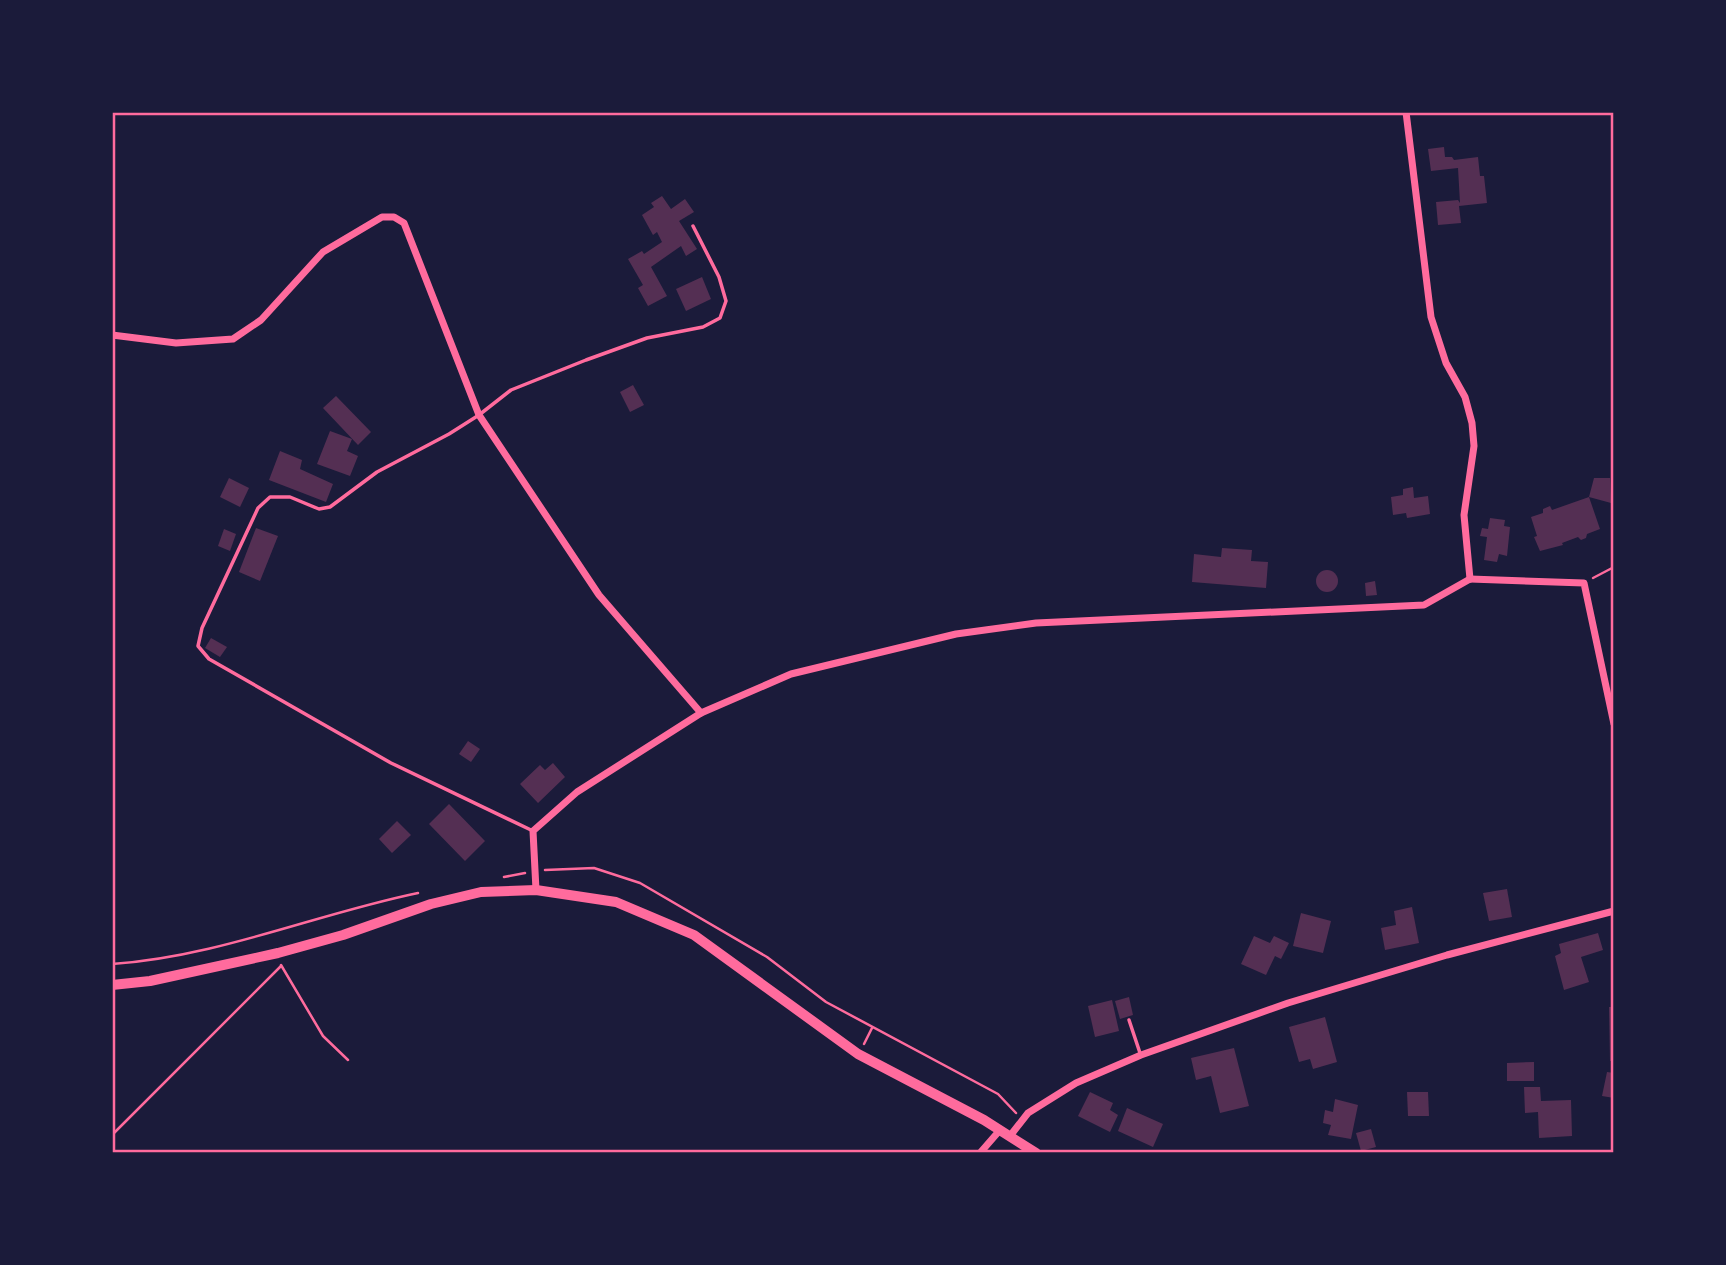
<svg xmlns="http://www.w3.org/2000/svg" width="1726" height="1265" font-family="'Open Sans',sans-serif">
<rect width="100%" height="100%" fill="#1b1b3a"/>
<g fill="#542f53">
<path d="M 1444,147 L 1445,157 L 1452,157 L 1454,160 L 1478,157 L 1480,176 L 1484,176 L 1487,203 L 1459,206 L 1461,223 L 1438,225 L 1436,202 L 1458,200 L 1460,203 L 1458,168 L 1431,171 L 1428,149 Z"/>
<path d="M 662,196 L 671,209 L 685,199 L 694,212 L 679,221 L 697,249 L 686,256 L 681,246 L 651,267 L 667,296 L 648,306 L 638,288 L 643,285 L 628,259 L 642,251 L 644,254 L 662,242 L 657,232 L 653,235 L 642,215 L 654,207 L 651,203 Z"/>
<path d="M 702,277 L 711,299 L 686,311 L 676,289 Z"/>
<path d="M 633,385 L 644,405 L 630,412 L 620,392 Z"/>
<path d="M 336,396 L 371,432 L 358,445 L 323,408 Z"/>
<path d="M 330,431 L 352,439 L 347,451 L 358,456 L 350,476 L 317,464 Z"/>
<path d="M 280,451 L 302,460 L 300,469 L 333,484 L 326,502 L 269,480 Z"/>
<path d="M 229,478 L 249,488 L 240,507 L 220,497 Z"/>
<path d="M 1594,478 L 1610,478 L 1611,503 L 1589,497 L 1600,529 L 1587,534 L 1586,538 L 1581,540 L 1578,537 L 1562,543 L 1563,545 L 1540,551 L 1534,537 L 1537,536 L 1531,517 L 1543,513 L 1543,509 L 1550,506 L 1552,510 L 1589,497 Z"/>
<path d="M 1413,487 L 1414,498 L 1428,496 L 1430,514 L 1407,518 L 1406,513 L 1393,515 L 1391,497 L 1403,495 L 1403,489 Z"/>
<path d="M 1490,518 L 1505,520 L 1504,526 L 1510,527 L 1507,556 L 1499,554 L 1497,562 L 1484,560 L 1487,537 L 1480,536 L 1482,528 L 1488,529 Z"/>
<path d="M 256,528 L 278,536 L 260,581 L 239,572 Z"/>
<path d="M 224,529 L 236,534 L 230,551 L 218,546 Z"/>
<path d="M 1222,548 L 1252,550 L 1251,561 L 1268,562 L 1266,588 L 1192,582 L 1194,554 L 1221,557 Z"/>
<circle cx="1327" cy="581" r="11"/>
<path d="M 1375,581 L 1377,595 L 1366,596 L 1365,583 Z"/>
<path d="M 211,638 L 227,647 L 220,657 L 205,648 Z"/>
<path d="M 468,741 L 480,749 L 471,762 L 459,754 Z"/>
<path d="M 553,763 L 565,777 L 538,803 L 520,784 L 540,765 L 545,770 Z"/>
<path d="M 449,804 L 485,841 L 465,861 L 429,824 Z"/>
<path d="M 397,821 L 411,835 L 392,853 L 379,839 Z"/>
<path d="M 1507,889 L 1512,917 L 1489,921 L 1483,893 Z"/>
<path d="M 1412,907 L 1419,943 L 1385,950 L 1381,928 L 1396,925 L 1394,911 Z"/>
<path d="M 1301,913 L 1331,921 L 1323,953 L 1293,946 Z"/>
<path d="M 1598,933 L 1603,950 L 1581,957 L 1589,982 L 1564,990 L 1555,956 L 1561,953 L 1559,944 Z"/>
<path d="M 1254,936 L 1270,943 L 1274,936 L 1289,943 L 1281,959 L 1275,956 L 1266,975 L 1241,964 Z"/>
<path d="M 1129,997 L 1133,1015 L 1120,1019 L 1115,1001 Z"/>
<path d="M 1112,1000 L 1119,1031 L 1095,1037 L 1088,1006 Z"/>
<path d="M 1609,1007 L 1614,1007 L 1614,1061 L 1610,1061 Z"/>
<path d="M 1325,1017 L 1337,1062 L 1313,1069 L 1310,1059 L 1299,1062 L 1289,1027 Z"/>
<path d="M 1234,1048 L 1249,1106 L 1220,1113 L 1211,1076 L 1196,1080 L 1191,1058 Z"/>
<path d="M 1534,1062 L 1534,1081 L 1507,1081 L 1507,1063 Z"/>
<path d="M 1607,1072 L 1614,1073 L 1614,1098 L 1602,1096 Z"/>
<path d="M 1524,1087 L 1540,1087 L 1541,1101 L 1571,1100 L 1572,1136 L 1539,1138 L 1538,1112 L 1525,1113 Z"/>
<path d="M 1090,1092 L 1113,1103 L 1110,1110 L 1118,1115 L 1110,1132 L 1078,1116 Z"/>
<path d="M 1407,1092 L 1428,1092 L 1429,1116 L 1408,1116 Z"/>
<path d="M 1335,1099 L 1358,1105 L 1351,1139 L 1328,1135 L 1331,1125 L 1323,1123 L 1325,1110 L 1333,1112 Z"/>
<path d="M 1127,1108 L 1163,1124 L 1153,1147 L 1118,1131 Z"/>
<path d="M 1371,1129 L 1376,1147 L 1361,1151 L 1356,1133 Z"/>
</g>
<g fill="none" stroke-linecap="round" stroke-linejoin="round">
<g stroke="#ff6b9d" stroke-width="2.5">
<path d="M 1593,578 L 1614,567"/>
<path d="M 545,870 L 594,868 L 640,883 L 767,957 L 826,1002 L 998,1094 L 1016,1113"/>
<path d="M 504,877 L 525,873"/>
<path d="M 112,964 C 217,957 316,914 418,893"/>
<path d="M 281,965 L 323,1036 L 348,1060"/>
<path d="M 864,1044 L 872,1028"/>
<path d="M 112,1135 L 281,966"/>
</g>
<g stroke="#ff6b9d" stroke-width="3.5">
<path d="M 531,830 L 391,763 L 209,659 L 198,646 L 202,628 L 258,508 L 270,497 L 290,497 L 319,509 L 330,507 L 377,472 L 449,434 L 479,415 L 511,390 L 586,360 L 647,338 L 703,327 L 720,318 L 726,301 L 719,277 L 693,226"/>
<path d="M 1129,1020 L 1140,1053"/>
</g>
<g stroke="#ff6b9d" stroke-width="7">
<path d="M 1406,112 L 1431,317 L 1446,363 L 1465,397 L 1472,423 L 1474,446 L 1464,515 L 1470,579"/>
<path d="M 112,335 L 176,343 L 233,339 L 261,320 L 323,252 L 382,217 L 394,217 L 404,223 L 479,415 L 599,595 L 701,713"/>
<path d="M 1470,579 L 1584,583 L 1614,724"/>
<path d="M 536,890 L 533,831 L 577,792 L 701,713 L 791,674 L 956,634 L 1036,623 L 1424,605 L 1470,579"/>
<path d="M 1010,1136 L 1028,1113 L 1076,1083 L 1141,1055 L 1288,1003 L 1447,955 L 1614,911"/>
<path d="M 980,1153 L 1000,1130"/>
</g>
<path stroke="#ff6b9d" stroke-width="10" d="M 112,985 L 150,981 L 278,953 L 343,935 L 431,904 L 481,892 L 536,890 L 616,902 L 694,935 L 858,1054 L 984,1120 L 1036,1153"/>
</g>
<rect width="1726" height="1265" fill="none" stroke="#1b1b3a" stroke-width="228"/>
<rect x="114" y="114" width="1498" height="1037" fill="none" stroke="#ff6b9d" stroke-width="2.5"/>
</svg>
